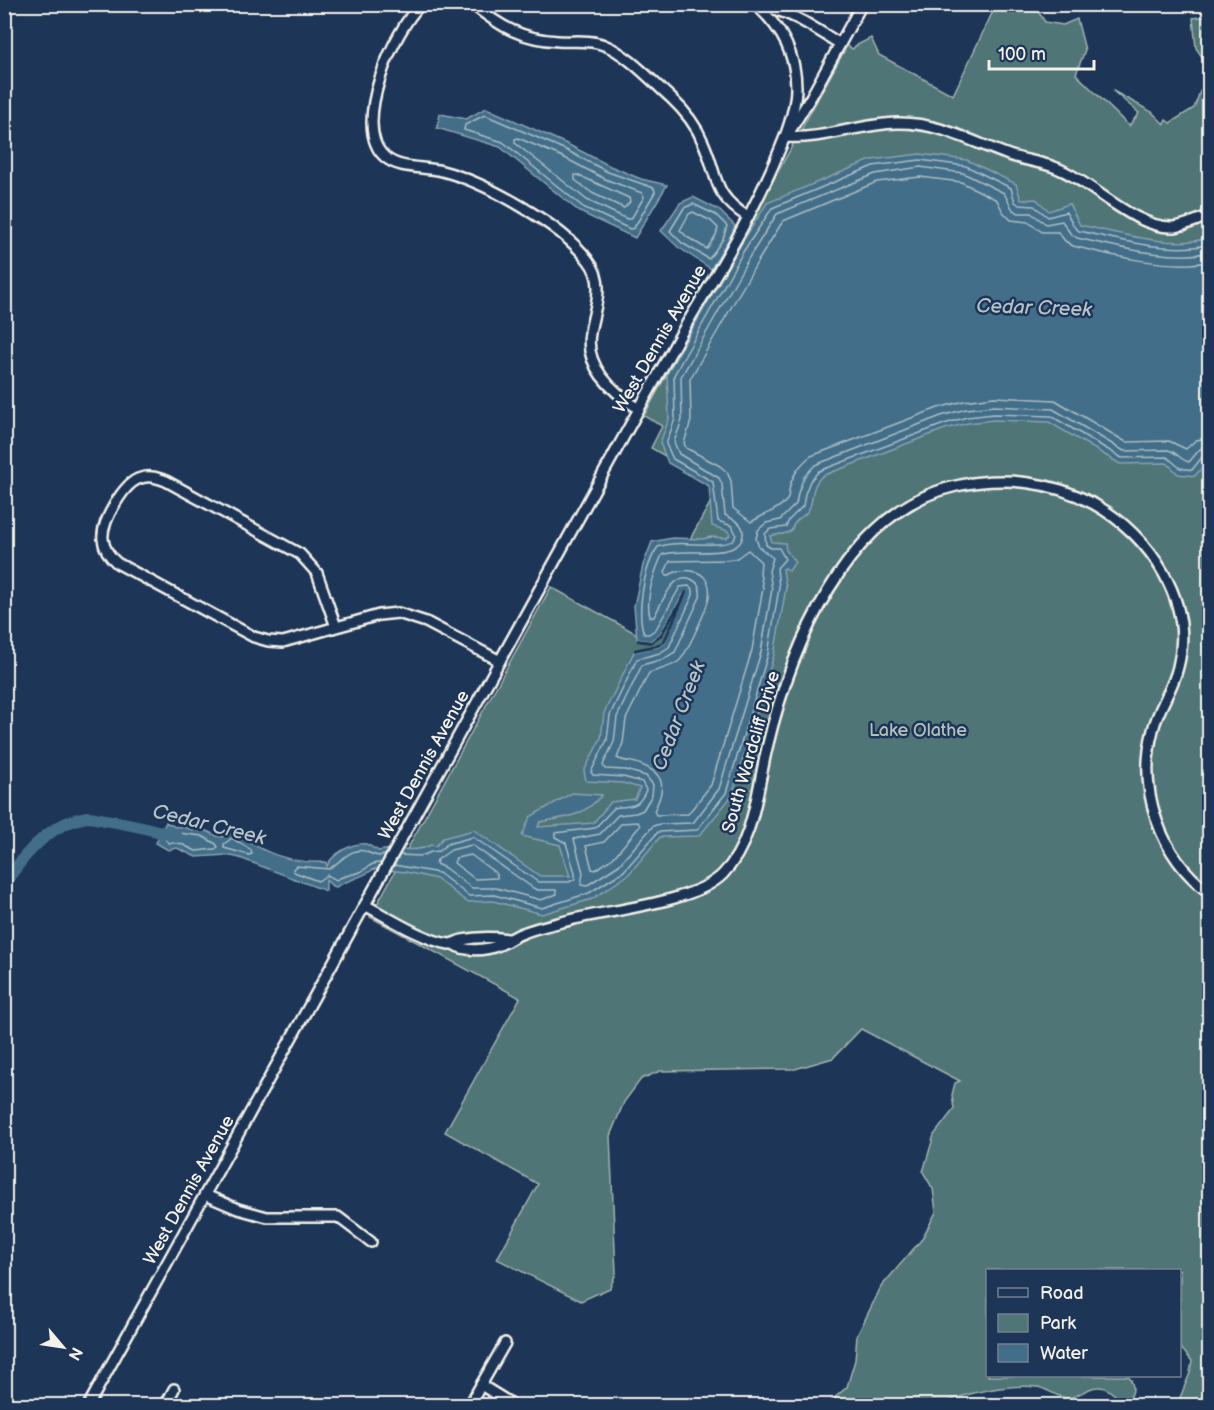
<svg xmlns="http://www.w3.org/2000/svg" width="1214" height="1410" font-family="'Balsamiq Sans',sans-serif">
<rect width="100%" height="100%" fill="#1d3557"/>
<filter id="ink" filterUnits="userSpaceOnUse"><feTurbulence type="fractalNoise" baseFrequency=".0167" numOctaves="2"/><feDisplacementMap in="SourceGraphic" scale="12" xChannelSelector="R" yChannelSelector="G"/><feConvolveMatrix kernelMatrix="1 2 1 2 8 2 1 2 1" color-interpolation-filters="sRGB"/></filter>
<g filter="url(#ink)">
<path fill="#507576" stroke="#a2b3af" stroke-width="1.5" d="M 996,5 L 1034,5 L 1045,22 L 1063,25 L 1077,19 L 1085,50 L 1076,74 L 1129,126 L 1139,113 L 1113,91 L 1152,112 L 1164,124 L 1166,120 L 1170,123 L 1194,108 L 1209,67 L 1196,48 L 1193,18 L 1209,16 L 1209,1405 L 1177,1405 L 1190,1373 L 1192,1361 L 1180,1347 L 1180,1270 L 988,1270 L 988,1376 L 1129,1376 C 1134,1385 1136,1394 1126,1401 C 1115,1399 1110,1386 1098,1387 C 1088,1387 1078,1397 1067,1398 C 1057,1398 1047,1388 1037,1387 C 1011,1384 964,1392 942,1405 L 826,1405 L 847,1387 L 855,1360 L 857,1336 L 881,1287 L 922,1239 L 936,1212 L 933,1189 L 923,1172 L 934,1135 L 954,1109 L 952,1095 L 955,1083 L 960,1081 L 861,1029 L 833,1058 L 795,1069 L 660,1071 L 641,1079 L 624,1102 L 610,1136 L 616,1273 L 610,1288 L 581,1301 L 497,1259 L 538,1184 L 445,1132 L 520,998 L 370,917 L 551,587 L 637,634 L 719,487 L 651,448 L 662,426 L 644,416 L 847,46 L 853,49 L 855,46 L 871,38 L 879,55 L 953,95 Z"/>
<g fill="#426e89" stroke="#89a2af" stroke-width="1.5">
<path d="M 486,108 L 569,145 L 610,166 L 641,179 L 667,185 L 635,238 L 580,212 L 500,147 L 437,128 L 440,114 L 466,119 Z"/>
<path d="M 920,154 L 967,160 L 1016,184 L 1021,200 L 1036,199 L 1049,211 L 1069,204 L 1080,225 C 1120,233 1170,249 1209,238 L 1209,455 L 1204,465 L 1195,476 L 1178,474 L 1167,463 L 1120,464 L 1049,422 L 994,420 L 968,423 L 945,429 L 822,476 C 809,488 815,499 808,511 C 804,516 797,519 794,524 C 791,529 794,529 789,532 C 783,535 776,534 770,536 L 772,542 L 785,543 L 786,550 L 795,562 L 789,571 L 785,568 L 783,569 L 786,588 L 774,655 L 732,796 L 699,836 L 660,837 L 628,875 L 592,899 L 542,914 L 493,901 L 467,902 L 437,879 L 406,872 L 374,869 C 362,878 349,879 336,887 L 332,886 L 326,880 L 326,891 L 240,858 L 227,855 L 196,857 L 177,848 L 168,850 L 156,843 L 166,822 L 175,827 C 183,825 186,829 194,830 C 199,831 199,829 204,830 C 221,836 216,842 235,830 C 258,853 294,864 326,862 L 327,866 C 332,854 353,842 366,844 C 370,845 374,849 379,851 C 397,846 414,854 431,845 L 436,846 L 443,838 L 474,830 L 540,876 L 570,876 L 560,845 L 522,836 L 530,817 L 572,793 L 602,795 C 583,817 567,817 540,822 L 538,827 L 593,823 L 611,802 L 635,799 L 640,788 L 623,783 L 586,781 L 584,771 L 601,738 L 604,713 L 634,652 L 658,647 L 665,643 L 683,594 L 660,634 L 650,641 L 637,639 L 634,606 L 643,565 L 652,542 L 672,538 L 703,539 L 710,537 L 726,538 L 730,535 L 728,531 L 712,526 L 709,486 L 668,463 L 660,443 L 669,419 L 667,374 L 738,249 L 767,203 L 871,160 Z"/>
<path d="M 693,197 L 719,210 L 735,226 C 732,232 731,239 728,245 L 725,245 L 711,269 L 678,247 L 661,231 L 680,203 Z"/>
</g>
<path fill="#1d3557" d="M 686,590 L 687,593 L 665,643 L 658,647 L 634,652 L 634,649 L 657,644 L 663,641 L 675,614 L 662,636 L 650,644 L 637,642 L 637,639 L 651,641 L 660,634 Z"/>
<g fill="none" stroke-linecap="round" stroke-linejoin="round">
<g stroke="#adbdc2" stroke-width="1.5">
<path d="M 485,115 L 566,150 L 608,172 L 654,188 L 655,192 L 634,228 L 630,229 L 583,207 L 503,142 L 464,130 L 465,125 Z"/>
<path d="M 518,138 L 563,157 L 605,179 L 642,193 L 644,197 L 631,219 L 627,219 L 587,200 L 515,143 L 515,139 Z"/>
<path d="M 575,175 L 578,175 L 629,198 L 630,202 L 624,208 L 592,193 L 575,180 Z"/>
<path d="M 693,204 L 716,215 L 727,226 L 723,239 L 709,259 L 682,243 L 670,231 L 684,208 Z"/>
<path d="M 693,212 L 711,221 L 718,228 L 716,235 L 707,249 L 687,237 L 680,230 L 689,214 Z"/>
<path d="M 1210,252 C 1172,262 1115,246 1077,238 L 1070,233 L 1062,221 L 1046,224 L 1031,213 L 1019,213 L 1013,210 L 1004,193 L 963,173 L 920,167 L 875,174 L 777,214 L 750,256 L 681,377 L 682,420 L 674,442 L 679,454 L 719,478 L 722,484 L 725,515 C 733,520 744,522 743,534 C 742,563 679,546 662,555 C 654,573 645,598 650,617 L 654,617 C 661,605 674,568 693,580 C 700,584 701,590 700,597 L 675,652 L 664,659 L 642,665 L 617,717 L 614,742 L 603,765 L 605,769 L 626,770 L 646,776 L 653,785 L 652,795 L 643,810 L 636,813 L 618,815 L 600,834 L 574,839 L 583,873 L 581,885 L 586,886 L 619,865 L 653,826 L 660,824 L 693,823 L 719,789 L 761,652 L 772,589 L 769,571 L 773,558 L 759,547 L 756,539 L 758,530 L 766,523 L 780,520 L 796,504 L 798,493 L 804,477 L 815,465 L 941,416 L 966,409 L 994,406 L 1053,409 L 1124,451 L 1168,450 C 1177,452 1180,460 1189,462 L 1200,449 L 1210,447"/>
<path d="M 1210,261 C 1174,271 1109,255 1073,246 L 1065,241 L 1058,232 L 1042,232 L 1028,222 L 1011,220 L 1003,212 L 997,200 L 961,182 L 920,177 L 877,182 L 783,221 L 758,261 L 690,379 L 691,421 L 684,443 L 686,448 L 720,466 L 727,472 L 731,481 L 733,508 L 751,522 C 763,514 778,511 787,500 C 789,497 788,495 789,491 C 791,477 800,464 811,456 L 938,408 L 964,401 L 994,397 L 1055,400 L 1126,442 L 1169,441 L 1186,449 L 1196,440 L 1210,438"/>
<path d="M 748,550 L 761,562 L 760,573 L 763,588 L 752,650 L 711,785 L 688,814 L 656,815 L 654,811 C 667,786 665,772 636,763 C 629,761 622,761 617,758 L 623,743 L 626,719 L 649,673 C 659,669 670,668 679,661 C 686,655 708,607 709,597 C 713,570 686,565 667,576 L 665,572 L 670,561 L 728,560 L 737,558 Z"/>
<path d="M 638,822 L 640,826 L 613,858 L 595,870 L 592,869 L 586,846 L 604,842 L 622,823 Z"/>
<path d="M 170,832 L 202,836 L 216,844 L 218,847 L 215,849 L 196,851 L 179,843 L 169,843 L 165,839 Z"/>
<path d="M 232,838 L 251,850 L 252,854 L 249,855 L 224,848 L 224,844 Z"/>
<path d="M 472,845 L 533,888 L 538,890 L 556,890 L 557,894 L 541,900 L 496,888 L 472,888 L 445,868 L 436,864 L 437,860 L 451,850 Z"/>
<path d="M 399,855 L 421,856 L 431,852 L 439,851 L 447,844 L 473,837 L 538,882 L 569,882 L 575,879 L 575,873 L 566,843 L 555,837 L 555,833 L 595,828 L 614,808 C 632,805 638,809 646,790 L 642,782 L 623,777 L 593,775 L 591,772 L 607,740 L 610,715 L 637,659 L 660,653 L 669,647 L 693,595 L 693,590 L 689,586 L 680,587 L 656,629 L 649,634 L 644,634 C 636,612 644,566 658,547 C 662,546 667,544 672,544 C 687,542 722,548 734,540 L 736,534 L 732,526 L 718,521 L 713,482 L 673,459 L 666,444 L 675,419 L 674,375 L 743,252 L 772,208 L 873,166 L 920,160 L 966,166 L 1011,188 L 1015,202 L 1019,205 L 1034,206 L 1048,217 L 1066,212 L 1075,228 L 1079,231 C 1118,239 1170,255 1210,244"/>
<path d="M 471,855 L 497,874 L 497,878 L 475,879 L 454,863 L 456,858 Z"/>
<path d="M 381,863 C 371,863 370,866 362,871 C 354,875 344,875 336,880 L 327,875 L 318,881 L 294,872 L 293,869 L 296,866 L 329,869 C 339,863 353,845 367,852 C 374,855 377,857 385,855"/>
<path d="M 394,865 L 439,873 L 469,896 L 494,895 L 542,908 L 589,893 L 624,871 L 658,832 L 697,830 L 726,793 L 768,654 L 779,588 L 777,568 L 785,559 L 779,548 L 771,548 L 766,545 L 765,534 L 770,529 L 786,527 L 789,520 L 803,506 L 805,494 L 810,481 L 819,471 L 944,424 L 967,417 L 994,414 L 1051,416 L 1122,458 L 1167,457 L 1180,468 L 1192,470 L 1203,456 L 1210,454"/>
</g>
<path stroke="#426e89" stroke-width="12" d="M 4,885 C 23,855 50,822 87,817 C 93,817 100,819 105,820 C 130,824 153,829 177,837"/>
<g stroke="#f4f1e8" stroke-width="14">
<g id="minor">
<path d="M 421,4 C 394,30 350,127 385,157 C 400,170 424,166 442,171 C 485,182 561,224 588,260 C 607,284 594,307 590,333 C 584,367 614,393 639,409"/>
<path d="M 472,4 C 501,27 521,39 558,41 C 573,42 590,39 604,45 C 626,53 653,82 671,98 C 685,111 696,125 703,142 C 719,177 711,194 748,217"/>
<path d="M 757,5 C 789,10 813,27 840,44"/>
<path d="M 790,131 L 811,97 L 862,4"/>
<path d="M 785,137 C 823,140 859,124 897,123 C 937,122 970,141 1006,154 C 1021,160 1038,161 1054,167 C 1091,180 1134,230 1175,227 C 1187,225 1198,220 1210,215"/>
<path d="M 336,627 L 317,573 L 300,554 L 166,481 C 156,477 148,475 138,479 C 123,485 101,523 103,539 C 104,549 110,557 117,563 L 254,637 L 268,641 L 283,642 L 379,615 L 398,613 L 426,622 L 500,661"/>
<path d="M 365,905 C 387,917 425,941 449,944 C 455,944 457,941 462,940 C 477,937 493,937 508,939"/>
<path d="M 453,944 C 465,952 485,951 499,945 C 507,942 514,936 523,933 C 535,928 549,925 562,922 C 603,910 694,904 723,874 C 754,842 757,790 767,748 C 790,650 846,510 956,486 C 1003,476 1052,481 1094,504 C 1150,535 1195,602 1178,667 C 1173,689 1158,708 1153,730 C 1137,790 1160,857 1210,893"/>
<path d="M 205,1195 L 238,1209 L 267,1217 L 338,1217 L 371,1242"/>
<path d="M 481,1385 L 515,1406"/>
<path d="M 88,1406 L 639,409 C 655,381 670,353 686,325 C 720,268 755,211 780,149 C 788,130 796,108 796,87 C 796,54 780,26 755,4"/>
<path d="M 165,1406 L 174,1389"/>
<path d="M 469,1406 L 505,1343"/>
</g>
</g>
<use href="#minor" stroke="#1d3557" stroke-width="9"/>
</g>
</g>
<g text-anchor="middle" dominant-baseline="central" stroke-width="5" stroke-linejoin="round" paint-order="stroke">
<g font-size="18" fill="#f4f1e8" stroke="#1d3557">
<text transform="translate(660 339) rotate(-60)">West Dennis Avenue</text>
<text transform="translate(751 752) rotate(-74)">South Wardcliff Drive</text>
<text transform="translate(424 765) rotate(-61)">West Dennis Avenue</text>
<text transform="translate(189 1190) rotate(-61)">West Dennis Avenue</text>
</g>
<g font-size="18" fill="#b2bfba" stroke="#1d3557">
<text x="918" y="730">Lake Olathe</text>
</g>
<g font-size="20" font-style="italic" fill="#b6c3c7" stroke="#1d3557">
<text transform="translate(1034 308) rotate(2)">Cedar Creek</text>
<text transform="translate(679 716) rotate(-69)">Cedar Creek</text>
<text transform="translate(209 825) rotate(14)">Cedar Creek</text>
</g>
</g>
<rect width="1214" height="1410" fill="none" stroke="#1d3557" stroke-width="24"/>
<rect x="12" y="12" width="1190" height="1386" fill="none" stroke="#f4f1e8" stroke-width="2" filter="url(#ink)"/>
<rect x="986" y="1269" width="195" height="108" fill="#1d3557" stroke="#738091" stroke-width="1.5"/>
<rect x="998" y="1288" width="30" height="9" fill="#1d3557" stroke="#738091" stroke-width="1.5"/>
<text x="1040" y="1299" font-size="18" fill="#f4f1e8">Road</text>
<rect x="998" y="1314" width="30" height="18" fill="#507576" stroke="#738091" stroke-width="1.5"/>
<text x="1040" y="1329" font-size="18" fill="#f4f1e8">Park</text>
<rect x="998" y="1344" width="30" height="18" fill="#426e89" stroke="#738091" stroke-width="1.5"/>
<text x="1040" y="1359" font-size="18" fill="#f4f1e8">Water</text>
<g transform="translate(63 1347) rotate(119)" stroke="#1d3557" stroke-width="4.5" paint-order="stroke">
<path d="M0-4.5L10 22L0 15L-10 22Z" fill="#f4f1e8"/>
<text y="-9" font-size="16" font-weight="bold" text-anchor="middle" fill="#f4f1e8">N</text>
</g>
<path d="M989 60v9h105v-9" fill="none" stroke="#f4f1e8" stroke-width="3"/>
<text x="998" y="60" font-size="18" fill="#f4f1e8" stroke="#1d3557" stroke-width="4.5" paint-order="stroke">100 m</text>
</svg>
